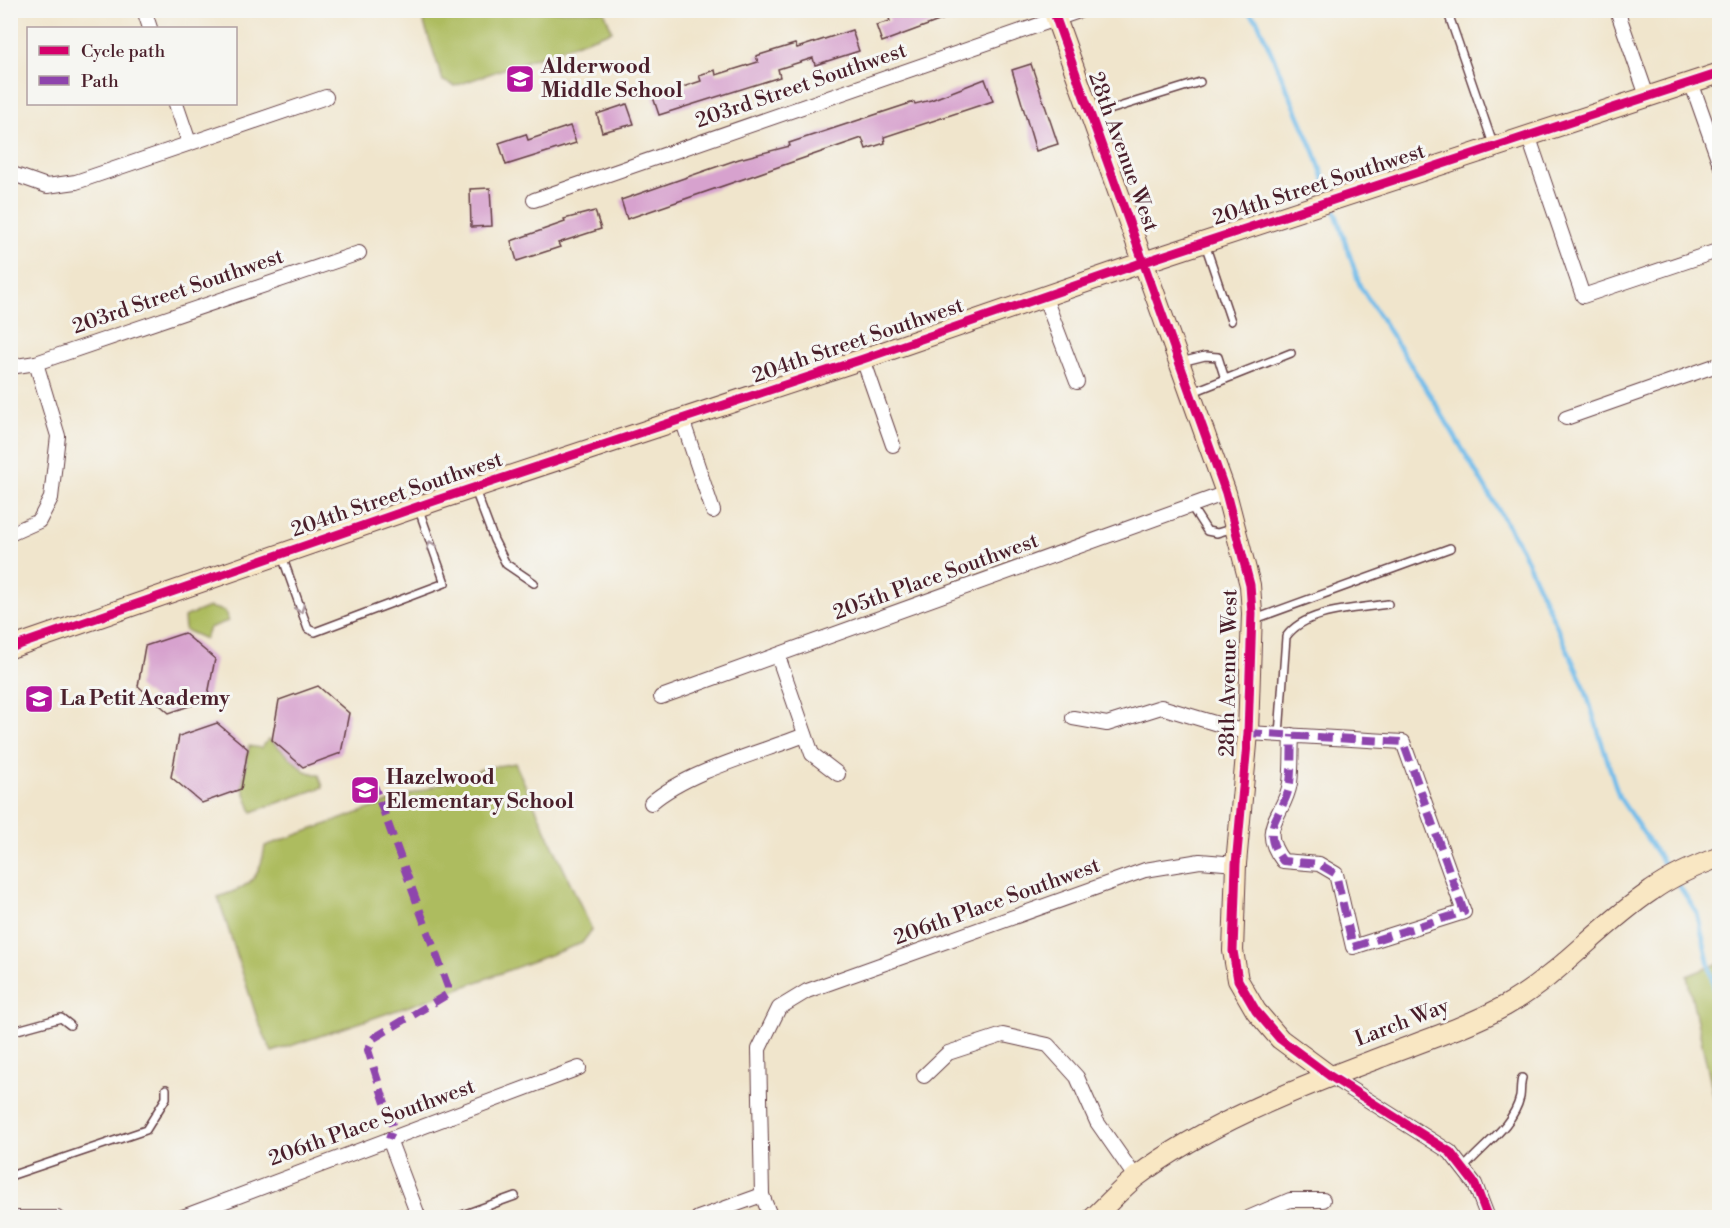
<svg xmlns="http://www.w3.org/2000/svg" width="1730" height="1228" font-family="'Libre Bodoni',serif">
<rect width="100%" height="100%" fill="#f6f6f2"/>
<filter id="ink" filterUnits="userSpaceOnUse"><feTurbulence type="fractalNoise" baseFrequency=".0167" numOctaves="2"/><feDisplacementMap in="SourceGraphic" scale="12" xChannelSelector="R" yChannelSelector="G"/><feConvolveMatrix kernelMatrix="1 2 1 2 8 2 1 2 1" color-interpolation-filters="sRGB"/></filter>
<filter id="wash" filterUnits="userSpaceOnUse"><feTurbulence type="fractalNoise" baseFrequency=".008" numOctaves="4" result="noise"/><feDisplacementMap in="SourceGraphic" scale="24" xChannelSelector="R" yChannelSelector="G"/><feGaussianBlur stdDeviation="1.35" result="paint"/><feColorMatrix in="noise" values="0 0 0 0 0 0 0 0 0 0 0 0 0 0 0 0 0 1.4 0 .05"/><feComposite in="paint" operator="in"/></filter>
<g filter="url(#wash)">
<rect width="100%" height="100%" fill="#f0e5cc"/>
<g fill="#adbc5f" stroke="#7c6e45" stroke-width="1.5">
<path d="M 420,11 L 604,11 L 612,31 L 455,86 L 443,81 Z"/>
<path d="M 209,607 L 225,611 L 228,621 L 209,628 L 205,639 L 185,630 L 184,617 Z"/>
<path d="M 269,739 L 305,771 L 319,775 L 323,787 L 252,812 L 242,786 L 249,746 L 261,748 Z"/>
<path d="M 515,763 L 592,930 L 582,943 L 439,996 L 272,1052 L 258,1021 L 218,897 C 250,887 260,879 265,846 L 485,768 Z"/>
<path d="M 1719,963 L 1719,1120 L 1687,976 Z"/>
</g>
<g fill="none" stroke-linecap="round" stroke-linejoin="round">
<g stroke="#71bcea" stroke-width="4.5">
<path d="M 1245,10 L 1257,20 L 1315,153 L 1329,194"/>
<path d="M 1333,205 L 1360,286 L 1434,401 L 1521,548 L 1584,686 L 1619,797 L 1671,874"/>
<path d="M 1676,881 L 1697,913 L 1720,1013"/>
</g>
</g>
<g id="blocks">
<g fill="#d7a2ce">
<path d="M 886,10 L 962,10 L 963,12 L 882,42 L 876,25 L 890,21 Z"/>
<path d="M 852,30 L 859,51 L 815,65 L 813,58 L 778,69 L 780,77 L 659,115 L 653,97 L 701,81 L 699,75 L 715,70 L 716,75 L 758,62 L 756,56 L 795,44 L 797,48 Z"/>
<path d="M 1031,64 L 1058,144 L 1036,151 L 1012,70 Z"/>
<path d="M 985,79 L 993,101 L 884,137 L 885,143 L 866,149 L 862,138 L 627,219 L 621,200 L 739,159 L 790,146 L 789,143 L 914,102 L 915,104 L 931,100 Z"/>
<path d="M 627,104 L 634,124 L 602,132 L 597,114 Z"/>
<path d="M 570,126 L 576,143 L 506,165 L 499,143 L 526,134 L 528,140 Z"/>
<path d="M 490,188 L 492,226 L 471,227 L 470,189 Z"/>
<path d="M 595,211 L 601,229 L 558,243 L 560,247 L 517,261 L 511,241 L 565,222 L 564,219 Z"/>
<path d="M 184,633 L 215,659 L 207,700 L 169,713 L 138,686 L 145,646 Z"/>
<path d="M 318,686 L 349,713 L 341,753 L 303,767 L 272,740 L 279,700 Z"/>
<path d="M 217,723 L 248,749 L 241,789 L 202,803 L 171,777 L 179,736 Z"/>
</g>
</g>
</g>
<g filter="url(#ink)">
<use href="#blocks" fill-opacity="0" stroke="#633d43" stroke-width="1.5"/>
<g fill="none" stroke-linecap="round" stroke-linejoin="round">
<g stroke="#633d43" stroke-width="10">
<g id="lane">
<path d="M 1447,10 L 1493,144"/>
<path d="M 1093,115 L 1200,82"/>
<path d="M 1205,244 L 1231,321"/>
<path d="M 1181,362 L 1205,356 L 1218,357 L 1225,379"/>
<path d="M 1193,392 L 1291,353"/>
<path d="M 475,490 L 494,540 L 506,564 L 534,583"/>
<path d="M 1191,506 L 1207,531 L 1217,533 L 1234,528"/>
<path d="M 282,556 L 308,629 L 315,632 L 445,583 L 418,507"/>
<path d="M 1255,619 L 1450,548"/>
<path d="M 1279,735 L 1286,637 C 1305,609 1357,609 1388,604"/>
<path d="M 10,1032 L 61,1018 L 70,1025"/>
<path d="M 1463,1169 C 1482,1146 1513,1127 1520,1097 C 1521,1091 1520,1084 1522,1078"/>
<path d="M 10,1176 L 146,1130 L 166,1098 L 166,1089"/>
<path d="M 454,1218 L 515,1196"/>
</g>
</g>
<g stroke="#633d43" stroke-width="16">
<g id="street">
<path d="M 144,10 L 150,28"/>
<path d="M 1617,10 L 1647,96"/>
<path d="M 1691,82 L 1720,164"/>
<path d="M 176,104 L 189,142"/>
<path d="M 1528,135 L 1583,296 L 1720,250"/>
<path d="M 10,173 L 47,186 L 76,182 L 326,97"/>
<path d="M 534,200 L 1082,10"/>
<path d="M 1045,298 L 1077,382"/>
<path d="M 863,359 L 893,445"/>
<path d="M 10,367 L 36,363 L 359,253"/>
<path d="M 1566,418 L 1720,364"/>
<path d="M 682,419 L 713,511"/>
<path d="M 10,534 L 39,521 L 51,498 L 58,436 L 36,363"/>
<path d="M 778,656 L 812,754 L 838,774"/>
<path d="M 661,697 L 1226,493"/>
<path d="M 1073,718 L 1107,724 L 1161,707 L 1248,733 L 1403,742 L 1464,912 L 1353,947 L 1336,874 L 1319,864 L 1283,861 C 1256,826 1285,816 1290,783 C 1292,767 1291,751 1292,735"/>
<path d="M 651,803 C 688,771 759,753 805,735"/>
<path d="M 924,1076 L 948,1053 L 1003,1035 L 1048,1045 L 1077,1077 L 1097,1122 L 1136,1178"/>
<path d="M 1330,1076 L 1450,1152 L 1475,1184 L 1488,1218"/>
<path d="M 389,1139 L 419,1218"/>
<path d="M 18,1218 L 57,1218"/>
<path d="M 180,1218 L 579,1068"/>
<path d="M 698,1218 L 762,1195"/>
<path d="M 771,1218 L 762,1195 L 759,1049 L 779,1008 L 807,991 L 1145,870 L 1200,861 L 1236,864"/>
<path d="M 1248,1218 L 1290,1200 L 1323,1200"/>
</g>
</g>
<g stroke="#633d43" stroke-width="22">
<g id="secondary">
<path d="M 1053,10 L 1226,493 L 1250,585 L 1252,613 L 1248,733 L 1236,864 L 1233,951 L 1238,980 L 1256,1011 L 1280,1039 L 1330,1076"/>
<path d="M 10,648 L 437,500 L 863,359 L 1144,262 L 1720,73"/>
<path d="M 1093,1218 C 1108,1204 1121,1189 1136,1177 C 1205,1125 1291,1091 1371,1061 C 1416,1043 1463,1029 1505,1006 C 1559,976 1600,925 1651,891 C 1672,876 1695,866 1720,857"/>
</g>
</g>
<use href="#lane" stroke="#fff" stroke-width="7"/>
<use href="#street" stroke="#fff" stroke-width="14"/>
<use href="#secondary" stroke="#f9e7c3" stroke-width="20"/>
<g stroke="#8e44ad" stroke-width="8" stroke-dasharray="15 8" stroke-linecap="butt">
<path d="M 1248,733 L 1403,742 L 1464,912 L 1353,947 L 1336,874 L 1319,864 L 1283,861 C 1256,826 1285,816 1290,783 C 1292,767 1291,751 1292,735"/>
<path d="M 372,780 L 448,987 L 448,994 L 374,1038 L 368,1050 L 393,1128 L 389,1139"/>
</g>
<g stroke="#f6f6f2" stroke-width="13">
<g id="cycleway">
<path d="M 1053,10 L 1226,493 L 1250,585 L 1252,613 L 1248,733 L 1236,864 L 1233,951 L 1238,980 L 1256,1011 L 1280,1039 L 1330,1076 L 1450,1152 L 1475,1184 L 1488,1218"/>
<path d="M 10,648 L 437,500 L 863,359 L 1144,262 L 1720,73"/>
</g>
</g>
<use href="#cycleway" stroke="#d6006c" stroke-width="9"/>
</g>
<defs><path id="oneway-chevron" d="M-2-3.5L2.5 0L-2 3.5" fill="none" stroke-width="1.6" stroke-linecap="round" stroke-linejoin="round" transform="scale(1.5)"/></defs>
<g stroke="#ae9aa0">
<use href="#oneway-chevron" transform="translate(431 545) rotate(-109)"/>
<use href="#oneway-chevron" transform="translate(300 609) rotate(70)"/>
</g>
</g>
<defs>
<g id="school-square" transform="scale(1.5)"><rect x="-9" y="-9" width="18" height="18" rx="4" fill="#b5179e" stroke="#f6f6f2"/><path d="M0-5L7-2L0 1L-7-2ZM-4 1L0 2.5L4 1V4Q0 6-4 4Z" fill="#fff"/></g>
</defs>
<g fill-rule="evenodd">
<use href="#school-square" x="520" y="79"/>
<use href="#school-square" x="39" y="699"/>
<use href="#school-square" x="365" y="790"/>
</g>
<g text-anchor="middle" dominant-baseline="central" stroke-width="6" stroke-linejoin="round" paint-order="stroke">
<g font-size="21" font-weight="bold" fill="#4a1f2b" stroke="#f6f6f2" text-anchor="start">
<text x="541" y="67">Alderwood<tspan x="541" dy="24">Middle School</tspan></text>
<text x="60" y="699">La Petit Academy</text>
<text x="386" y="778">Hazelwood<tspan x="386" dy="24">Elementary School</tspan></text>
</g>
<g font-size="21" fill="#4a1f2b" stroke="#f6f6f2">
<text transform="translate(801 86) rotate(-19)">203rd Street Southwest</text>
<text transform="translate(1123 152) rotate(70)">28th Avenue West</text>
<text transform="translate(1319 185) rotate(-18)">204th Street Southwest</text>
<text transform="translate(178 292) rotate(-19)">203rd Street Southwest</text>
<text transform="translate(858 341) rotate(-19)">204th Street Southwest</text>
<text transform="translate(397 495) rotate(-19)">204th Street Southwest</text>
<text transform="translate(936 577) rotate(-20)">205th Place Southwest</text>
<text transform="translate(1229 673) rotate(-89)">28th Avenue West</text>
<text transform="translate(997 902) rotate(-20)">206th Place Southwest</text>
<text transform="translate(1402 1023) rotate(-21)">Larch Way</text>
<text transform="translate(372 1123) rotate(-20)">206th Place Southwest</text>
</g>
</g>
<rect width="1730" height="1228" fill="none" stroke="#f6f6f2" stroke-width="36"/>
<rect x="27" y="27" width="210" height="78" fill="#f6f6f2" stroke="#b1a0a2" stroke-width="1.5"/>
<rect x="39" y="46" width="30" height="9" fill="#d6006c" stroke="#b1a0a2" stroke-width="1.5"/>
<text x="81" y="57" font-size="18" fill="#4a1f2b">Cycle path</text>
<rect x="39" y="76" width="30" height="9" fill="#8e44ad" stroke="#b1a0a2" stroke-width="1.5"/>
<text x="81" y="87" font-size="18" fill="#4a1f2b">Path</text>
</svg>
